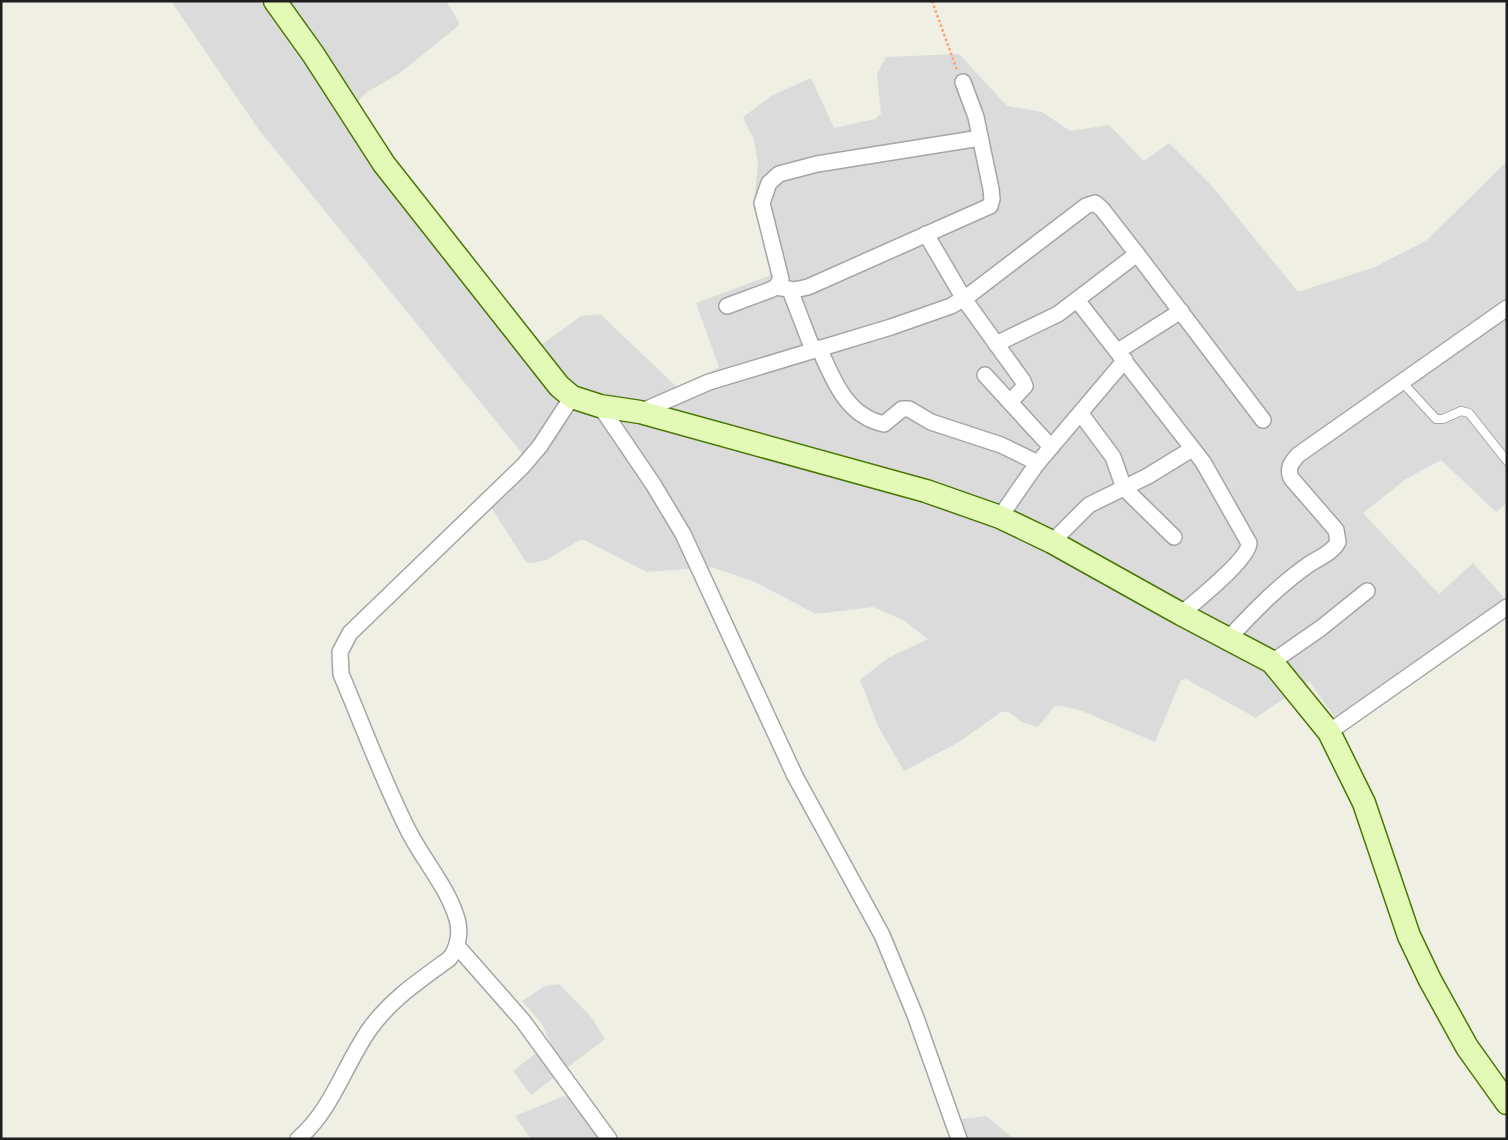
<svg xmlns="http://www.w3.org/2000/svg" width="1508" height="1140" font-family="'PT Sans',sans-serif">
<rect width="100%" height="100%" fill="#efefe4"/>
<g fill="#dcdbdb">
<path d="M 171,1 L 446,1 L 459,22 L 458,26 L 400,73 L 367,92 L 350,109 L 528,354 L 581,316 L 600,314 L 679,389 L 719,367 L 696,303 L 777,273 L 754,201 L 758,164 L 754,140 L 743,117 L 773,95 L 811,78 L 834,128 L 875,119 L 881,114 L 877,74 L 886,57 L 959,54 L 1007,106 L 1042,112 L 1070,131 L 1109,125 L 1144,161 L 1169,143 L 1212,186 L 1298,292 L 1375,267 L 1427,240 L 1507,161 L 1507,503 L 1496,512 L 1441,460 L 1406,479 L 1363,513 L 1439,594 L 1473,563 L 1506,600 L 1338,722 L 1309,681 L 1256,718 L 1186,679 L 1181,680 L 1155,742 L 1082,711 L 1062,706 L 1054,707 L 1038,727 L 1022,722 L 1009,712 L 1001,712 L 959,742 L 904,771 L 879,728 L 860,680 L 888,658 L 928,639 L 903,620 L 873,607 L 816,614 L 755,582 L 711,567 L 647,572 L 586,541 L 580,540 L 546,560 L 533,563 L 526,562 L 487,501 L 530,463 L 259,130 Z"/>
<path d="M 559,984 L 592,1018 L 605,1039 L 531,1095 L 513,1071 L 550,1042 L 542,1024 L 522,1001 L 545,986 Z"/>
<path d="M 564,1096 L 580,1100 L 613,1139 L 531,1139 L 515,1116 Z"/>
<path d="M 986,1116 L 1014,1139 L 954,1139 L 962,1119 Z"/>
</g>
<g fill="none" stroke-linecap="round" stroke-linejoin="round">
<g stroke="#a5a5a5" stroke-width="10">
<path id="lane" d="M 1402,382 L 1436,419 L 1443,419 L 1461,411 L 1469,413 L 1507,461"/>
</g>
<g stroke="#a5a5a5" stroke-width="18">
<g id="street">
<path d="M 926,234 L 964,299 L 1023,381 L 1025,386 L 1010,402"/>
<path d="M 776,287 L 794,290 L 808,287 L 990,206 L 992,199 L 991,189 L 976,117 L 963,82"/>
<path d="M 790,290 L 813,350"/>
<path d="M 1077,300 L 1203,462 L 1249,543 C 1249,559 1195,602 1181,614"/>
<path d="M 727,306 L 770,290 L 776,287 L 781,279 L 762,203 L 769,183 L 779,174 L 817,164 L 980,138"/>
<path d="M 996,344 L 1058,314 L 1137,254"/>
<path d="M 819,348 C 833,379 846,416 884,424 L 902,409 L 909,409 L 931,422 L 1001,445 L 1038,463"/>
<path d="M 1118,351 L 1181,311"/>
<path d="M 985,375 L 1051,447"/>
<path d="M 600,406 L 653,484 L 683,534 L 795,776 L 882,935 L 915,1015 L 959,1139"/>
<path d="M 640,412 L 709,382 L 891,327 L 951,306 L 968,296 L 1086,206 L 1095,203 L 1102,209 L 1137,254 L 1263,420"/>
<path d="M 1081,414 L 1113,457 L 1124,488 L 1174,537"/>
<path d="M 1000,517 L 1036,465 L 1125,360"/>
<path d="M 1052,542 L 1089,505 L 1148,476 L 1192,449"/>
<path d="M 1228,639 C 1254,611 1280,584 1311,563 C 1321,557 1333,552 1338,542 L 1336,530 L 1291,478 C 1287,468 1291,463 1298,455 L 1507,308"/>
<path d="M 1272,662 L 1321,628 L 1367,591"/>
<path d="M 1329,732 L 1507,607"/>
<path d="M 457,946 L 523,1021 L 609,1139"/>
<path d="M 298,1139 C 332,1110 344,1066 369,1030 C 390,1000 420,980 449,959 C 458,949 461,932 457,919 C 448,888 424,861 409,832 C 383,781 363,726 341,674 L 340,652 L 350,633 L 523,466 L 540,446 L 572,397"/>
</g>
</g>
<g stroke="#487703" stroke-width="25">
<path id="secondary" d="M 275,1 L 313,54 L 384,164 L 559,386 L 572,397 L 600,406 L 640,412 L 926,491 L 1000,517 L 1052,542 L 1181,614 L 1272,662 L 1329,732 L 1364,803 L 1409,936 L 1430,980 L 1467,1047 L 1507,1103"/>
</g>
<path stroke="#fca368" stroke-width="2.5" stroke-dasharray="2.5 2.5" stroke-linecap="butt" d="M 932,1 L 957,70"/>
<use href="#lane" stroke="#fff" stroke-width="8"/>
<use href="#street" stroke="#fff" stroke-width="15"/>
<use href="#secondary" stroke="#e3fab7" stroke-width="22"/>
</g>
<rect width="1508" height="1140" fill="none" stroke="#1e1e1e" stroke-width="5"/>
</svg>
